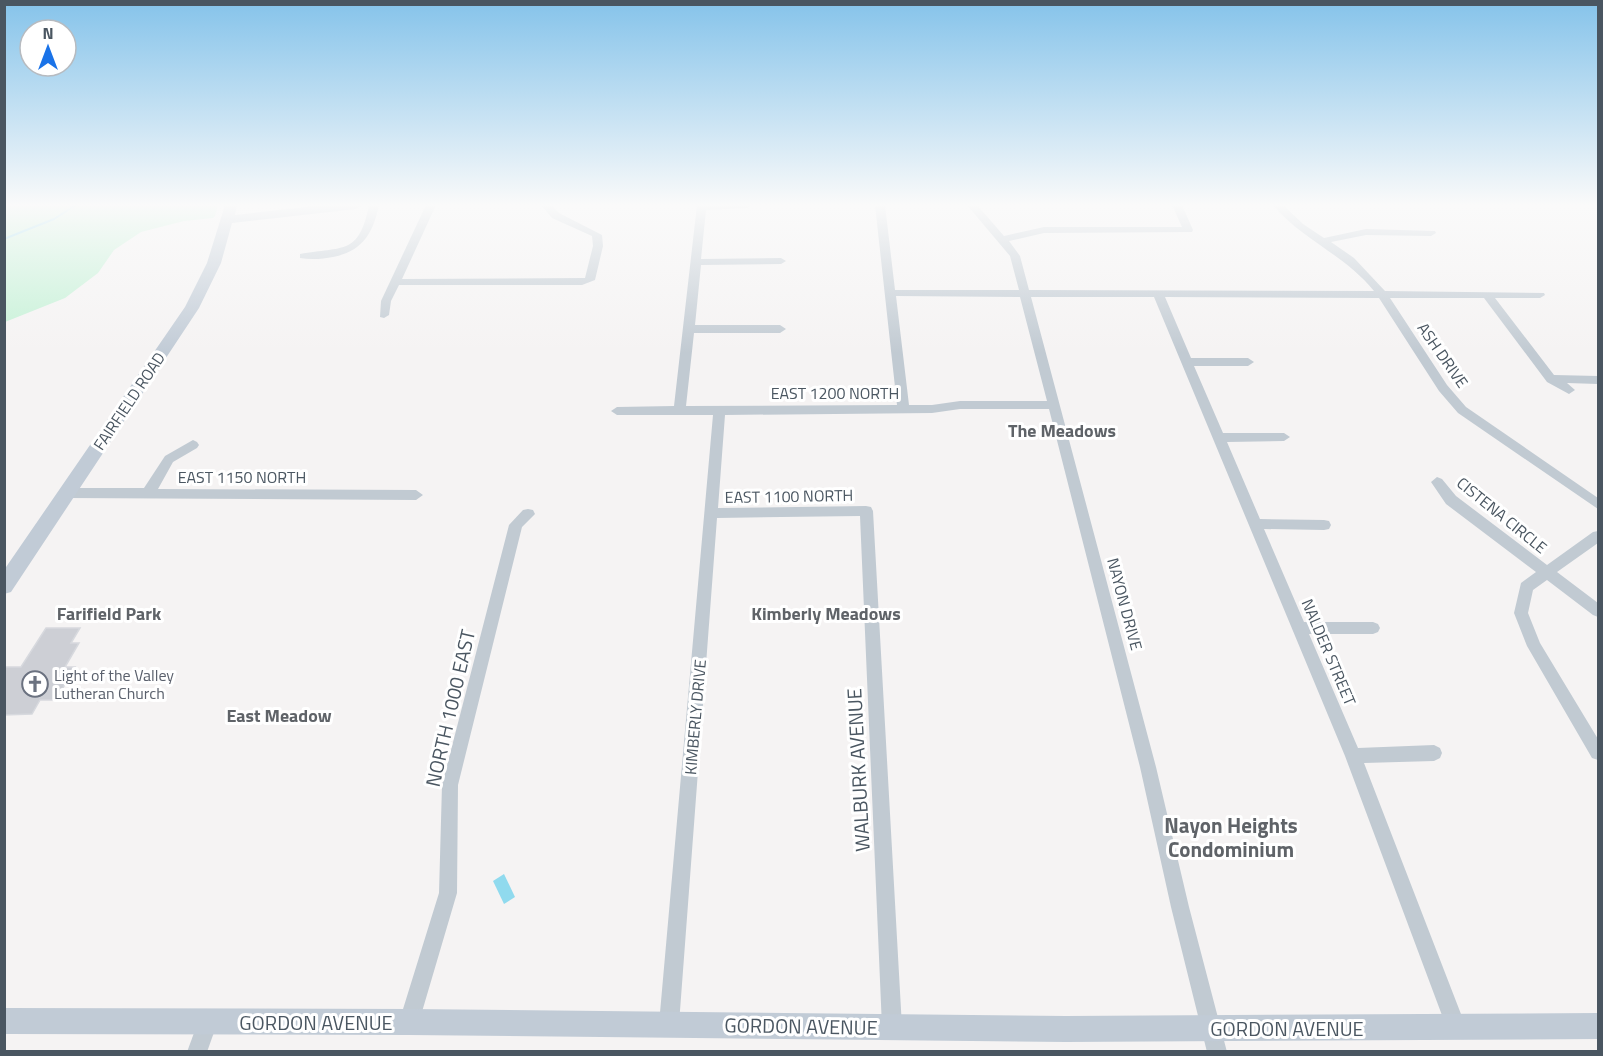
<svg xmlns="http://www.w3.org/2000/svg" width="1603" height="1056" font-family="'Titillium Web',sans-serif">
<rect width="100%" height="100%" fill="#f5f3f3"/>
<path fill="#c3f1d5" d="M 5,205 L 218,205 L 215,216 L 213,218 L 184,221 L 141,232 L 114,250 L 98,273 L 65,298 L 5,322 Z"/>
<path fill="#90daee" d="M 504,874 L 515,897 L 504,904 L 493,881 Z"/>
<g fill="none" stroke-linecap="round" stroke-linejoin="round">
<path stroke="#90daee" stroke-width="2" d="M 4,239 L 54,219 L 76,205"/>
</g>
<path fill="#cdcfd5" stroke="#d7d9de" stroke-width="1.5" d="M 46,628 L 80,628 L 71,643 L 79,643 L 65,667 L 75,667 L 56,700 L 40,700 L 32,714 L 4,715 L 4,667 L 21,667 Z"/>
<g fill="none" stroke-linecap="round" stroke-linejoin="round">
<g fill="#c1cad2" fill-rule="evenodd">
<path d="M 369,205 L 379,205 C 373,233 363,251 333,257 C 323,259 311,260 300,258 L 300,254 C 343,246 359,256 369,205 Z"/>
<path d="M 426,205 L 436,205 L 402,279 L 585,278 L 593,246 L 592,236 L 552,218 L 541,205 L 551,205 L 559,213 L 602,235 L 603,246 L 595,280 L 582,285 L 399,285 L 391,301 L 389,315 L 384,318 L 380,317 L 381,301 Z"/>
<path d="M 697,205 L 752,205 L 747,208 L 706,210 L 701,259 L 781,258 L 786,261 L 781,264 L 701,265 L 695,325 L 780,325 L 786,329 L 780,333 L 694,333 L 686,406 L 897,405 L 875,205 L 885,205 L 895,290 L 1019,290 L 1010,256 L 967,205 L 977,205 L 1004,236 L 1044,227 L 1182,227 L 1172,205 L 1182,205 L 1193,230 L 1192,232 L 1044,233 L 1009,241 L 1020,256 L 1029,290 L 1374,291 C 1344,254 1302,240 1273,205 L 1283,205 L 1303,224 L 1324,238 L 1366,229 L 1435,231 L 1436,233 L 1431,236 L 1366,235 L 1331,242 L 1354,258 L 1385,291 L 1544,293 L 1545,295 L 1540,298 L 1495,298 L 1554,375 L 1598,376 L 1598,384 L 1567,383 L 1575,390 L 1569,394 L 1547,382 L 1484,298 L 1390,298 L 1447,385 L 1466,407 L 1598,498 L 1598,509 L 1458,413 L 1439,391 L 1379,298 L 1165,297 L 1191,358 L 1248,358 L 1254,362 L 1248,366 L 1194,366 L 1223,433 L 1284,433 L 1290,437 L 1284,441 L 1227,442 L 1260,519 L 1324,520 L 1329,521 L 1331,525 L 1329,529 L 1324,530 L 1264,529 L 1304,622 L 1373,622 L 1378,624 L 1380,628 L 1378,632 L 1373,634 L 1309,634 L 1358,748 L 1434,745 L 1440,748 L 1442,753 L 1440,758 L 1434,761 L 1364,763 L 1466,1027 L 1463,1034 L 1456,1037 L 1449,1034 L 1345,756 L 1154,297 L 1031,297 L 1156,767 L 1189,907 L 1227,1052 L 1207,1052 L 1171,907 L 1140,767 L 1049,409 L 960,409 L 932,413 L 725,415 L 718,508 L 866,506 L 871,507 L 873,511 L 902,1027 L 899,1034 L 892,1037 L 885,1034 L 882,1027 L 860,516 L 717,518 L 679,1024 L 676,1031 L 669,1034 L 662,1031 L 659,1024 L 713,415 L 617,415 L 611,411 L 617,407 L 674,406 ZM 896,296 L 1020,297 L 1047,401 L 960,401 L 932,405 L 909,405 Z"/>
<path d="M 193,440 L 197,442 L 199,445 L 197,448 L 173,462 L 158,489 L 416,490 L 423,495 L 416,500 L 67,498 L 60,493 L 67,488 L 144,488 L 165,456 Z"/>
<path d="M 1437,477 L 1442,479 L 1456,496 L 1547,565 L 1593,532 L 1598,531 L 1598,543 L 1557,572 L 1598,603 L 1598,617 L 1593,615 L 1547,580 L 1533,590 L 1528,613 L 1540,643 L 1598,739 L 1598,760 L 1592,758 L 1527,646 L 1514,613 L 1521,583 L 1536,572 L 1446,504 L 1431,482 Z"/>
<path d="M 528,509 L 533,510 L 535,514 L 522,527 L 458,785 L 457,893 L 419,1022 L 416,1029 L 409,1032 L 402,1029 L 399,1022 L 439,893 L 442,785 L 509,525 L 523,510 Z"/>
<path d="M 208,1011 L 215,1014 L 218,1021 L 207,1052 L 187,1052 L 201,1014 Z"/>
</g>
<g fill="#c1cbd6" fill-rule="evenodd">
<path d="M 225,205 L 237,205 L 235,215 L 324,205 L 362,205 L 356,209 L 232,223 L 221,263 L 199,308 L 11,592 L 4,594 L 4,570 L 185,307 L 207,263 Z"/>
<path d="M 4,1008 L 409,1009 L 1066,1016 L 1598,1013 L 1598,1039 L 1066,1042 L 409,1035 L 4,1034 Z"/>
</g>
</g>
<linearGradient id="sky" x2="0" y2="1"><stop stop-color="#85c3ea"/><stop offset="0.58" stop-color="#fafafa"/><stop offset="1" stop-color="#fafafa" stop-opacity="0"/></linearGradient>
<rect width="1603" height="353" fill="url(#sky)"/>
<defs>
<g id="church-ring" transform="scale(1.35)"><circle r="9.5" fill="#fff" stroke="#6b7280" stroke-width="1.5"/><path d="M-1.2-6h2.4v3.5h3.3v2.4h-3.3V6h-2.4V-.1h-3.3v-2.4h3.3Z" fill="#6b7280"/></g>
</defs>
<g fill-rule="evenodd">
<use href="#church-ring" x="35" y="684"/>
</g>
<g text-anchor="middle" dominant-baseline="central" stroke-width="6" stroke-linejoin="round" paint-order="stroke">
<g font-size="16" fill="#4a5661" stroke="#fff">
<text transform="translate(1443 355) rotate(55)">ASH DRIVE</text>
<text x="835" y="393">EAST 1200 NORTH</text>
<text transform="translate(129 401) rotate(-56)">FAIRFIELD ROAD</text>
<text x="242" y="477">EAST 1150 NORTH</text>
<text transform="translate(789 496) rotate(-1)">EAST 1100 NORTH</text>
<text transform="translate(1502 515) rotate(39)">CISTENA CIRCLE</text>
<text transform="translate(1125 604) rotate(75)">NAYON DRIVE</text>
<text transform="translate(1329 652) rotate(67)">NALDER STREET</text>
<text transform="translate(695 717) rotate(-85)">KIMBERLY DRIVE</text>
</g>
<g font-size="16" fill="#5b616d" stroke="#fff" text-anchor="start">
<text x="54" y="675">Light of the Valley<tspan x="54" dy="18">Lutheran Church</tspan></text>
</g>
<g font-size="18" font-weight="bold" fill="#5f6368" stroke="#fff">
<text x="1062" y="430">The Meadows</text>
<text x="109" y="613">Farifield Park</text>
<text x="826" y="613">Kimberly Meadows</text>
<text x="279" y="715">East Meadow</text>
</g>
<g font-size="20" fill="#4a5661" stroke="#fff">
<text transform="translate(450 708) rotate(-77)">NORTH 1000 EAST</text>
<text transform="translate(858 770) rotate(-93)">WALBURK AVENUE</text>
<text x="316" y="1022">GORDON AVENUE</text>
<text transform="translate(801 1026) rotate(1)">GORDON AVENUE</text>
<text x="1287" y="1028">GORDON AVENUE</text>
</g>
<g font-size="21" font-weight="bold" fill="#5f6368" stroke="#fff">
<text x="1231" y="825">Nayon Heights<tspan x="1231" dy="24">Condominium</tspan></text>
</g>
</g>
<rect width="1603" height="1056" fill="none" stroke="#4a5661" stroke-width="12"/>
<g transform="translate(48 48)"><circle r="28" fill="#ffffff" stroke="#b7bbc0" stroke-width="1.5"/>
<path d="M0-4.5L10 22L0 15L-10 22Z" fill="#1a73e8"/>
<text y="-9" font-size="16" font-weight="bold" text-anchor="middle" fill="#4a5661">N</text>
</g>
</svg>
